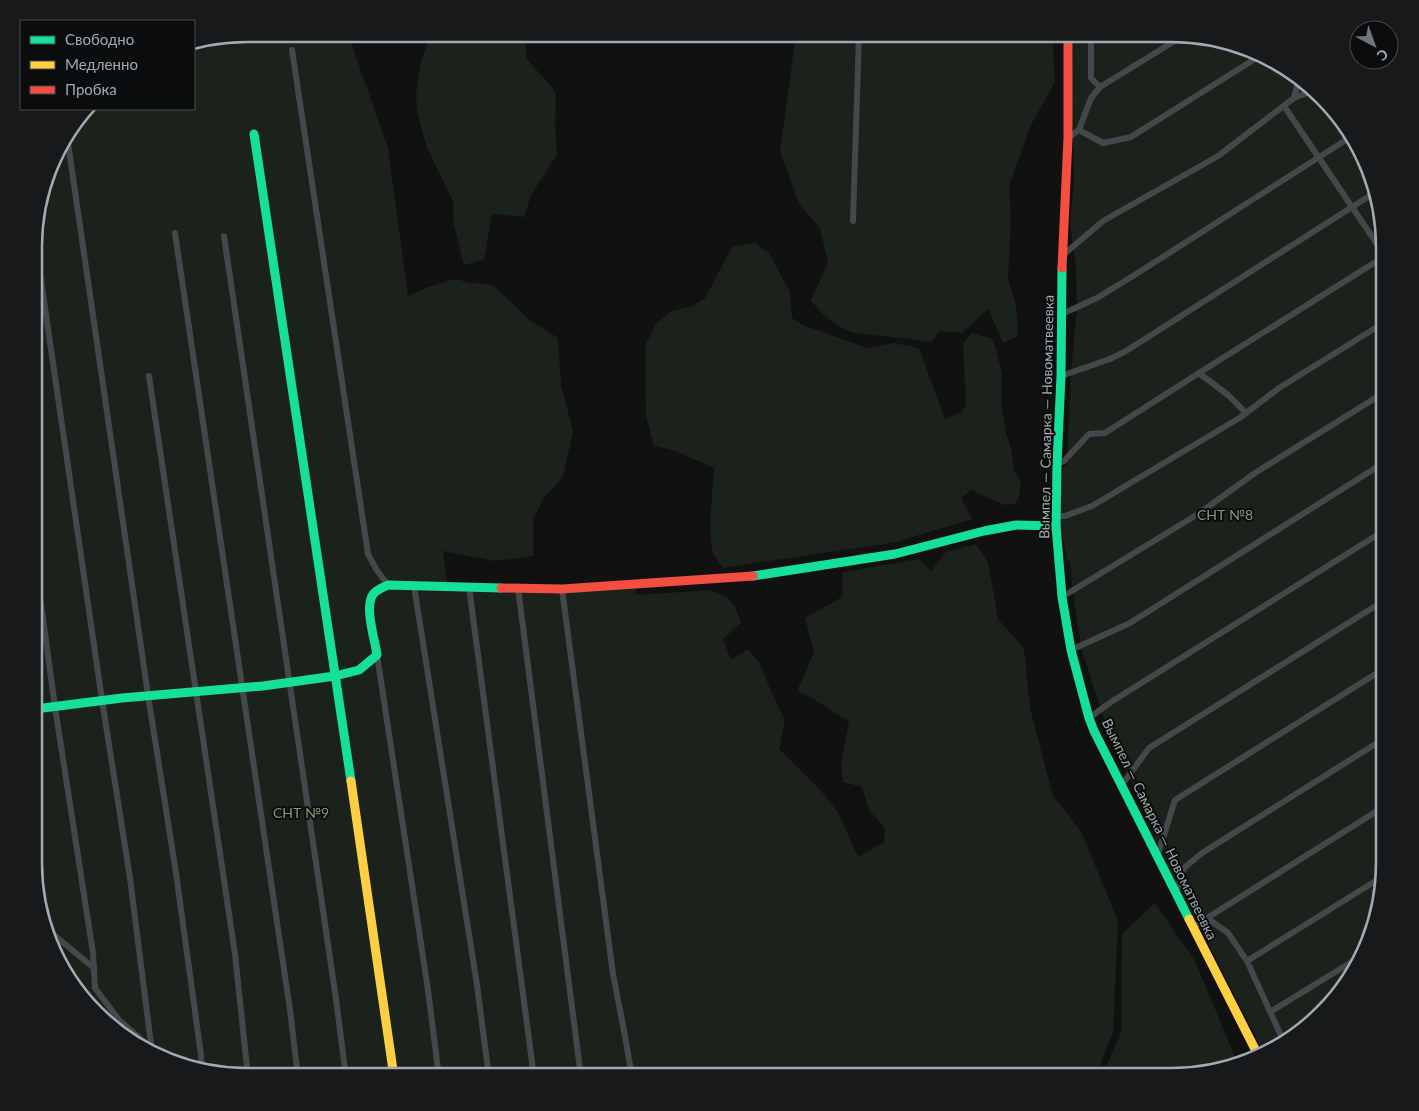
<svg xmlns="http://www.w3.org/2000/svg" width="1419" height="1111" font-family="Lato,sans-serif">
<rect width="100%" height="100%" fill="#111"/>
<g fill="#1b211b">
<path d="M 248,34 L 348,34 L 388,148 L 408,296 L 428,287 L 454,279 L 472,283 L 493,285 L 531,321 L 558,338 L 561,385 L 573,431 L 563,477 L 544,498 L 533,519 L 533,556 L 495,561 L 443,551 L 448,590 L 635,589 L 636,595 L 711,590 L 725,596 L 735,606 L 741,623 L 723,639 L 731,660 L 748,649 L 759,662 L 771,691 L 785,720 L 779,749 L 821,791 L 838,812 L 858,857 L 884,842 L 885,828 L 869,810 L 862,787 L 843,782 L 841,765 L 849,722 L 812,698 L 797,691 L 814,652 L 805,618 L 842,597 L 843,572 L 919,559 L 931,571 L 946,552 L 976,544 L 988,562 L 998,619 L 1024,648 L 1030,708 L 1053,796 L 1081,831 L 1118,921 L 1113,1033 L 1095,1077 L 234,1077 L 166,1061 L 106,1024 L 56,958 L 34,878 L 36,220 L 62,141 L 89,109 L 194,109 L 194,43 Z"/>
<path d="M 427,34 L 524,34 L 527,59 L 556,92 L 555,125 L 557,155 L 531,195 L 524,217 L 492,214 L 486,250 L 483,260 L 464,265 L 453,221 L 453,201 L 427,148 L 417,112 L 416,93 L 421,60 L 430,39 Z"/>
<path d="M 796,34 L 1052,34 L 1055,82 L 1031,125 L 1009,186 L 1011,219 L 1008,278 L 1016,306 L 1018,336 L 1003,343 L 988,309 L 962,333 L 940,331 L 931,342 L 851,332 C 834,326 821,314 811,300 L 828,263 L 820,228 L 799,204 L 780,151 Z"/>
<path d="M 1073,34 L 1185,34 L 1253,50 L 1313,87 L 1369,166 L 1385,247 L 1385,878 L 1369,945 L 1332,1005 L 1264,1053 L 1202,931 L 1179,892 L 1106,725 L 1081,648 L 1073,594 L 1070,561 L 1067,561 C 1061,530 1055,497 1064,466 L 1067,465 L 1071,369 L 1077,308 L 1076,268 L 1070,223 L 1074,182 L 1072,100 Z"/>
<path d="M 755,243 L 769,253 L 790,292 L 792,318 L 802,325 L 868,348 L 894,343 L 919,348 L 945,419 L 961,412 L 966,405 L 963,344 L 971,333 L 993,339 L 1002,374 L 1001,403 L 1006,433 L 1011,448 L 1014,470 L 1021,482 L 1019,497 L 1015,504 L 1005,505 L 971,490 L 961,498 L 972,519 L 896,542 L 723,568 L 712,552 L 710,522 L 714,468 L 673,450 L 654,446 L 646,416 L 645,346 L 655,325 L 671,311 L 691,307 L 705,298 L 732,247 Z"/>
<path d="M 1155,903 L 1195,961 L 1238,1064 L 1171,1077 L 1102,1077 L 1121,1032 L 1122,934 Z"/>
</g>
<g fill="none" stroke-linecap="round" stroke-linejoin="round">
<g stroke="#45484a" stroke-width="6">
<path d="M 1091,34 L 1091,78 L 1100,87"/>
<path d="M 292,50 L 368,554 L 376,569 L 388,585"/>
<path d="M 1294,98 L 1315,90"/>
<path d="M 1284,106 L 1385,256"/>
<path d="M 1079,130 L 1091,98 L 1100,87 L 1186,34"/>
<path d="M 67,136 L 148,695 L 176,873 L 201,1055 L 202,1069"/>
<path d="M 1068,138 L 1079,130 L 1103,143 L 1131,137 L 1261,55"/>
<path d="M 853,221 L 859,34"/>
<path d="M 175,233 L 290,1010 L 298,1077"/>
<path d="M 224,236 L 336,999 L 346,1077"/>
<path d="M 36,246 L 102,700 L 130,878 L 152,1052"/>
<path d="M 1062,256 L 1103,221 L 1218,156 L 1294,98 L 1299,78"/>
<path d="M 1062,314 L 1097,298 L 1133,276 L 1349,138"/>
<path d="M 1199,373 L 1228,395 L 1246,413"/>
<path d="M 149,376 L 235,954 L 248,1077"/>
<path d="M 1061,376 L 1110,359 L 1126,351 L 1374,193"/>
<path d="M 1057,464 L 1064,461 L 1089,434 L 1105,433 L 1199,373 L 1385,256"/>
<path d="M 1057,516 L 1065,516 L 1092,506 L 1241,417 L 1279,388 L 1385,322"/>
<path d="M 35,560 L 55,707 L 93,953 L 95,988 L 119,1020 L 151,1048"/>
<path d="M 414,586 L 477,985 L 489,1077"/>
<path d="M 469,587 L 534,1077"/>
<path d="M 518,588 L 581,1077"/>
<path d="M 562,589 L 613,974 L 625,1036 L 632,1077"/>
<path d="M 1062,597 L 1198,514 L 1255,473 L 1385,392"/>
<path d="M 1071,650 L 1130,623 L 1385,462"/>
<path d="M 377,655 L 428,990 L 439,1077"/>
<path d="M 1089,718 L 1111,702 L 1385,530"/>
<path d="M 1121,786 L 1149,748 L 1385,600"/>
<path d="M 1157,857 L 1175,800 L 1385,668"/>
<path d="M 34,874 L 36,883"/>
<path d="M 1176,894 L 1184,868 L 1202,853 L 1385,738"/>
<path d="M 1207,918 L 1228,933 L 1247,961 L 1283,1040"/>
<path d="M 1193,928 L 1207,918 L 1385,806"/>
<path d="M 49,931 L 94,968"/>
<path d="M 1247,961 L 1385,875"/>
<path d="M 1270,1012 L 1363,955"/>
</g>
<g stroke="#16e098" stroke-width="9">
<path d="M 254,134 L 351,781"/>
<path d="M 1062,268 L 1061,376 L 1057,464 L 1056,526 L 1062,597 L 1071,650 L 1089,718 L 1094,731 L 1189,919"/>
<path d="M 753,576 L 895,554 L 984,531 L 1016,525 L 1056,526"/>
<path d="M 35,709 L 122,698 L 263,686 L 335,676 L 359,670 L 377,655 C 375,640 365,610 372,596 C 375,590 382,588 388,585 L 501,588"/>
</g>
<g stroke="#ffcf43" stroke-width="9">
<path d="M 351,781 L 394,1077"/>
<path d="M 1189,919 L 1259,1057"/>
</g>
<g stroke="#f24e42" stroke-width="9">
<path d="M 1062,268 L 1068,138 L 1068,34"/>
<path d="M 501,588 L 562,589 L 753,576"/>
</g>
</g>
<g text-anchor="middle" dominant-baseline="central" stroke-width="4" stroke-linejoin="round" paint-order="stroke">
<g font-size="14" fill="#a1abb3" stroke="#0b0c0d">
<text transform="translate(1046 417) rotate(-89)">Вымпел — Самарка — Новоматвеевка</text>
<text transform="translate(1160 829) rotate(64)">Вымпел — Самарка — Новоматвеевка</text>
</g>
<g font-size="14" fill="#809e78" stroke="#0b0c0d">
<text x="1225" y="514">СНТ №8</text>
<text x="301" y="812">СНТ №9</text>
</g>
</g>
<path d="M0 0H1419V1111H0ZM247 42H1171A205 205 0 0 1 1376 247V863A205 205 0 0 1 1171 1068H247A205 205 0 0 1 42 863V247A205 205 0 0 1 247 42Z" fill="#17191a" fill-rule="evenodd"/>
<path fill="none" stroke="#a1abb3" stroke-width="2.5" d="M247 42H1171A205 205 0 0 1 1376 247V863A205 205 0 0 1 1171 1068H247A205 205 0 0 1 42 863V247A205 205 0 0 1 247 42Z"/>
<rect x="20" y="20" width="175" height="90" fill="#0b0c0d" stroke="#474c4f"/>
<rect x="30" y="36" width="25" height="8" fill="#16e098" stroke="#474c4f"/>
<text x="65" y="45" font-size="15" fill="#a1abb3">Свободно</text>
<rect x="30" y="61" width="25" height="8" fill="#ffcf43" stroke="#474c4f"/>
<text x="65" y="70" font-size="15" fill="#a1abb3">Медленно</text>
<rect x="30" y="86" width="25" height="8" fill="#f24e42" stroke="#474c4f"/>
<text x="65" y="95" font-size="15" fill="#a1abb3">Пробка</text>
<g transform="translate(1374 45) rotate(139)"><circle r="24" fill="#0b0c0d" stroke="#474c4f"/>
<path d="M0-4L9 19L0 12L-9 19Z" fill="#6f757a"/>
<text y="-8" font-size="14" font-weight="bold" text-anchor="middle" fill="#a1abb3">С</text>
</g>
</svg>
